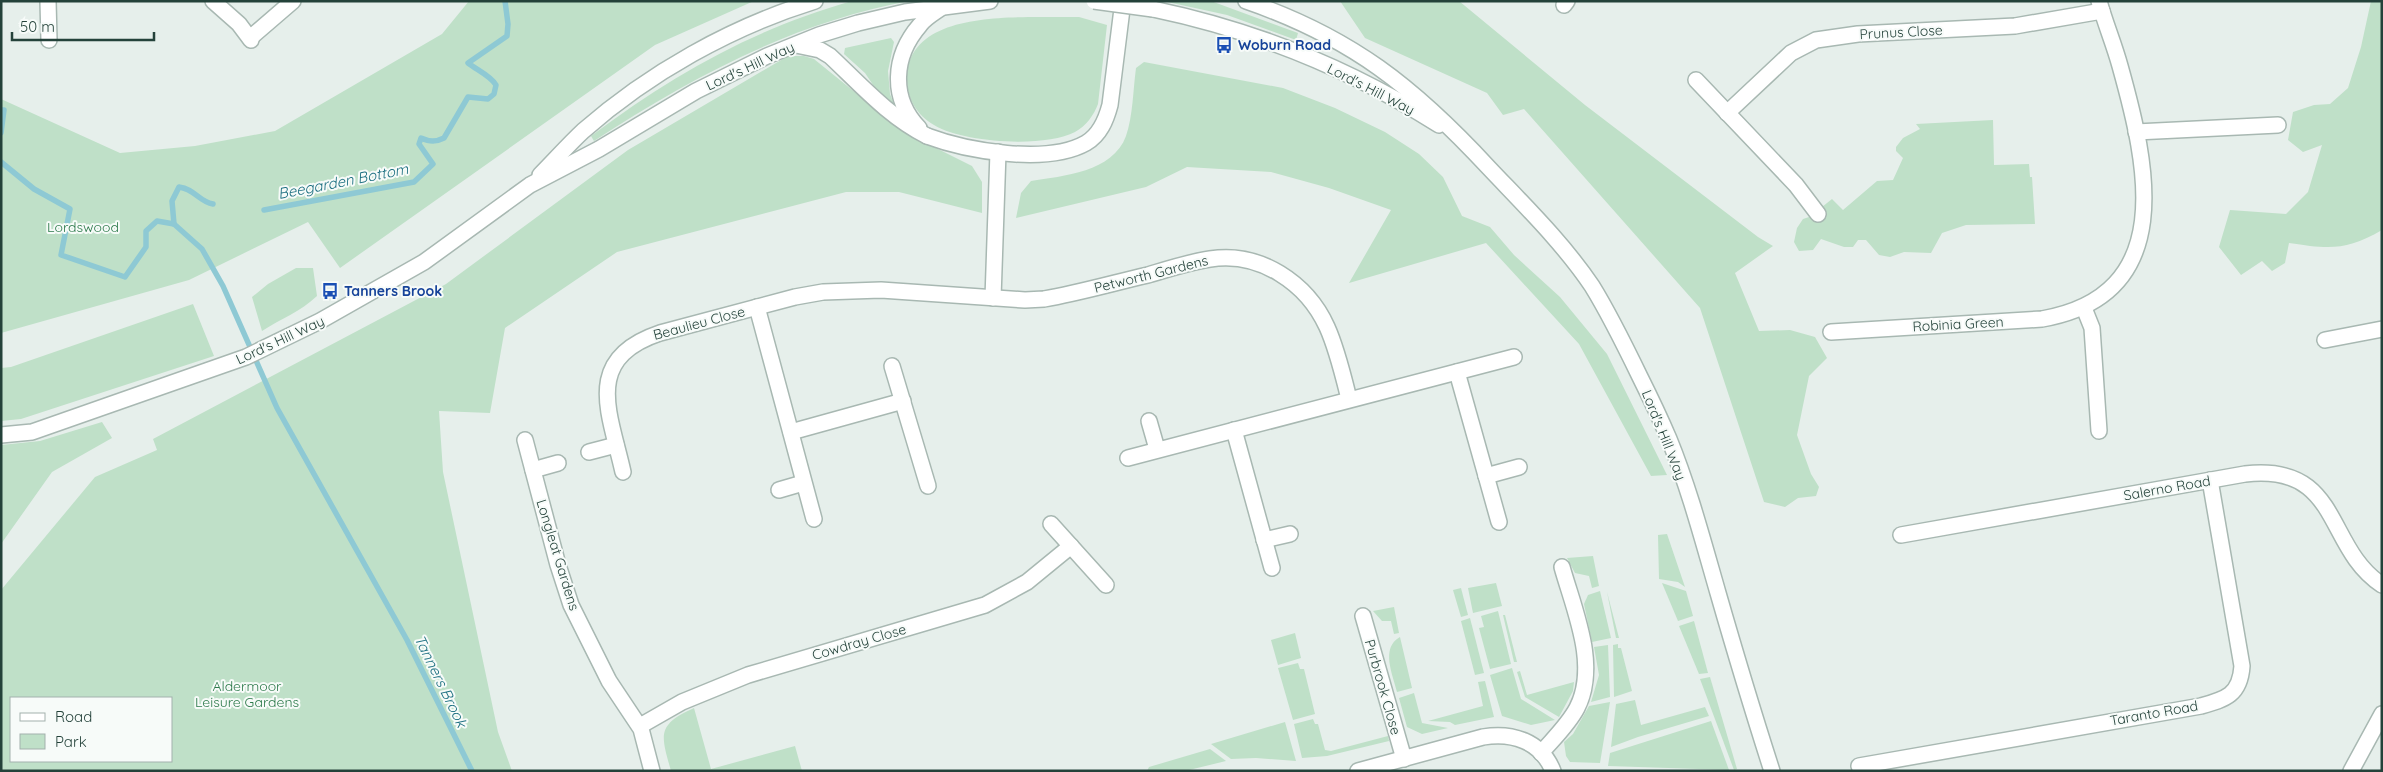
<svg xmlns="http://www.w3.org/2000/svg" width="2383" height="772" font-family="Quicksand,sans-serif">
<rect width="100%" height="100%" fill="#e6efeb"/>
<g fill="#bfe0c8" fill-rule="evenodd">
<path d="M 469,1 L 754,1 L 655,45 L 340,268 L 308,222 L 189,280 L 1,333 L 1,99 L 120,153 L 195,146 L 275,131 L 442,34 Z"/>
<path d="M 852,1 L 910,1 C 794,22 692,77 594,141 L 591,136 C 674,74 751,30 852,1 Z"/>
<path d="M 1163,1 L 1211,1 L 1298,33 L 1296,40 L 1227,15 Z"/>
<path d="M 1340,1 L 1459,1 L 1585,105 L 1758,237 L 1773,246 L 1735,273 L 1759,331 L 1790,330 L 1815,337 L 1827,358 L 1809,376 L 1797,435 L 1811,474 L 1819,487 L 1816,496 L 1798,498 L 1785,507 L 1764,502 L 1700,308 L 1524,109 L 1503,115 L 1487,93 L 1365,38 Z"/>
<path d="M 2371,1 L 2382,1 L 2382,230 C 2346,251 2329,249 2289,243 L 2285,263 L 2272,271 L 2262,261 L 2241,275 L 2219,247 L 2230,210 L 2286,214 L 2308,192 L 2322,145 L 2303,152 L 2288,140 L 2293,112 L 2314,105 L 2330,104 L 2348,88 L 2361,47 Z"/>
<path d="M 1065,17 L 1079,17 L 1107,25 L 1098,104 C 1094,115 1086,126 1075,132 C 1045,148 963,143 934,125 C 917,115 907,99 907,79 C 907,9 1017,18 1065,17 Z"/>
<path d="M 891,38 L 894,42 L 888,71 L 890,94 L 896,109 L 888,107 L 865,73 L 844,54 L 845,48 Z"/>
<path d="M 788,56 L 804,56 L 814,59 L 904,132 L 972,166 L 982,182 L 982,213 L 899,192 L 846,192 L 617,252 L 505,328 L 490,413 L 439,411 L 443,472 L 498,732 L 512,771 L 1,771 L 1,590 L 95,477 L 157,450 L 153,439 L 446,284 L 628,150 ZM 11,698 L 171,698 L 171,761 L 11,761 Z"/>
<path d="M 1144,62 L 1283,88 L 1335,108 L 1385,132 L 1419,154 L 1443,177 L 1462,216 L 1490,227 L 1514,255 L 1560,297 L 1607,354 L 1667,475 L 1651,476 L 1579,344 L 1486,243 L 1349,283 L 1391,210 L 1329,188 L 1271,172 L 1187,167 L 1146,187 L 1016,218 L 1021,193 L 1031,181 C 1063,176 1113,172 1126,136 C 1133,116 1133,90 1136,68 Z"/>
<path d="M 1993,120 L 1994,165 L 2029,164 L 2030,177 L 2032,177 L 2035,224 L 1966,225 L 1942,233 L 1931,253 L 1904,252 L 1890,257 L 1879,255 L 1866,240 L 1858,240 L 1853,247 L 1844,247 L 1821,239 L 1813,250 L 1799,251 L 1794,242 L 1797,228 L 1803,219 L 1818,214 L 1822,207 L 1832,199 L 1843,210 L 1877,181 L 1893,180 L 1903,158 L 1896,151 L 1896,147 L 1903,138 L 1920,129 L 1916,124 Z"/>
<path d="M 296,268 L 313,268 L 317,296 C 300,312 282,318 262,331 L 252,297 L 268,284 Z"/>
<path d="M 193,304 L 214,356 L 21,419 L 1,421 L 1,368 L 11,367 Z"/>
<path d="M 102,422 L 112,438 L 52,472 L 1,544 L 1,445 L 40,441 Z"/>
<path d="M 1667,534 L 1685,587 L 1678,582 L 1659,579 L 1658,535 Z"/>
<path d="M 1593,556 L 1599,586 L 1592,588 L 1589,576 L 1575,573 L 1567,558 Z"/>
<path d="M 1496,583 L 1502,606 L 1473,613 L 1468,588 Z"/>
<path d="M 1662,583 L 1686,591 L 1693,616 L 1678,621 Z"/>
<path d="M 1461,588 L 1468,615 L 1461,617 L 1453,590 Z"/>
<path d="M 1600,591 L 1611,638 L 1592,642 L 1584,604 L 1588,595 Z"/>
<path d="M 1607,592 L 1619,638 L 1616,638 Z"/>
<path d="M 1394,607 L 1399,633 L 1394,634 L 1391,621 L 1382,621 L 1373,611 Z"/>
<path d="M 1498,611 L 1511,664 L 1490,669 L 1479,628 L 1484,627 L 1481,616 Z"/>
<path d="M 1503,615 L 1505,615 L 1517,662 L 1514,662 Z"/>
<path d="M 1470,618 L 1484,673 L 1475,675 L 1461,621 Z"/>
<path d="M 1694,621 L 1708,673 L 1699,674 L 1679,626 Z"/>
<path d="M 1295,633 L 1301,658 L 1278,665 L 1271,640 Z"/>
<path d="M 1400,637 L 1412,688 L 1397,692 C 1393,675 1380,648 1400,637 Z"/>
<path d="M 1618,644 L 1618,648 L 1621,648 L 1632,691 L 1614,697 L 1613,645 Z"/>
<path d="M 1608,645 L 1610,697 L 1591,702 L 1599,675 L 1594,647 Z"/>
<path d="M 1298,663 L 1300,669 L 1304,669 L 1315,714 L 1293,720 L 1278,668 Z"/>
<path d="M 1512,668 L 1521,699 L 1555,720 L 1531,725 L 1502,716 L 1490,675 Z"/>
<path d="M 1520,671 L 1527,695 L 1574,682 L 1573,691 L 1559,717 L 1525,697 L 1517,672 Z"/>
<path d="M 1710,677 L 1737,769 L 1734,770 L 1700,679 Z"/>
<path d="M 1485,681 L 1494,717 L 1455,725 L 1450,722 L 1428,721 L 1483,706 L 1478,682 Z"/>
<path d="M 1414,693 L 1422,723 L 1448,728 L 1422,734 L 1407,727 L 1399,698 Z"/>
<path d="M 1635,700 L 1641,725 L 1705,707 L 1709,716 L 1638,737 L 1611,747 L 1616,704 Z"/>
<path d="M 1610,702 L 1600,763 L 1570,762 L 1566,756 L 1564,742 L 1573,734 L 1589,706 Z"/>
<path d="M 694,708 L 711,769 L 795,746 L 802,771 L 671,771 C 661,735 656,725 694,708 Z"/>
<path d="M 1313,719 L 1315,724 L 1318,724 L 1325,750 L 1331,751 L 1388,736 L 1389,741 L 1327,756 L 1302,758 L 1294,724 Z"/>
<path d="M 1711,721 L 1729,770 L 1608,766 L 1610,753 Z"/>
<path d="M 1285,722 L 1296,761 L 1256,758 L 1231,759 L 1211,744 Z"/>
<path d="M 1210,749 L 1226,761 L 1185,771 L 1147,771 L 1149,767 Z"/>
</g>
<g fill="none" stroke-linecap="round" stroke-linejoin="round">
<g stroke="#8ec9d4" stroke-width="5.5">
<path d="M 1,110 L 4,110 L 1,133"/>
<path d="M 1,162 L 34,189 L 70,209 L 61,255 L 125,277 L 146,247 L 146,231 L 157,221 L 174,224 L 202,249 L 223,286 L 277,408 L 407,640 L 472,771"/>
<path d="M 264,210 L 414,182 L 433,164 L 419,144 L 421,138 C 430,142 436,142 444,138 L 468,97 L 488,99 L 494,94 L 496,85 C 491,76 477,70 468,63 L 507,36 L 508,24 L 505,1"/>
<path d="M 174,224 L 172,201 L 179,187 C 195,189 199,202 213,204"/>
</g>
<g stroke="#a8b8b2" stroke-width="18">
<g id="minor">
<path d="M 48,1 L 49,40"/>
<path d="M 213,1 L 239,24 L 251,40"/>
<path d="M 1564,5 L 1567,1"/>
<path d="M 250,38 L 293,1"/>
<path d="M 1696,80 L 1796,185 L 1818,214"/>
<path d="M 1727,113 L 1791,53 L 1816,40 L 1858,34 L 2015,26 L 2102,11"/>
<path d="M 2136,132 L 2278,125"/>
<path d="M 927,136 C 967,151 1047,165 1086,143 C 1100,135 1106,120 1110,105 L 1123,1"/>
<path d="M 993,298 L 998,152"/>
<path d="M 757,307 L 814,519"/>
<path d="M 2084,308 L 2092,328 L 2099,431"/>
<path d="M 1831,332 L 2042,319 C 2178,295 2148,166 2120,66 C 2114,44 2105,23 2099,1"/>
<path d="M 2325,340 L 2382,329"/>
<path d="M 892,366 L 928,486"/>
<path d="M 1457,372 L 1499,522"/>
<path d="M 1149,421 L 1157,449"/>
<path d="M 1234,430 L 1272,568"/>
<path d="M 791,432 L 903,401"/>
<path d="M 525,440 L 558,565 L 571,605 L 609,681 L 641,729 L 652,771"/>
<path d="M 589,452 L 616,445"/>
<path d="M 1128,458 L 1514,357"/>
<path d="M 533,470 L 558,463"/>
<path d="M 623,472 C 610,413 582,359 660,333 L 795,297 L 823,292 L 881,290 L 1025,300 L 1044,299 C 1079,293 1113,283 1148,275 C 1168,269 1189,262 1210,259 C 1260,251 1307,283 1327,327 C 1337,349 1343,375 1349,399"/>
<path d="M 1486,476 L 1519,467"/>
<path d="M 779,490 L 803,483"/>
<path d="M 1051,524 L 1106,585"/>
<path d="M 1901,535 L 2245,474 C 2342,463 2324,547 2382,585"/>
<path d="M 1264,540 L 1290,534"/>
<path d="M 1363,616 L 1404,759"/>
<path d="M 640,726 L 682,702 L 748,675 L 985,605 L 1027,582 L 1071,546"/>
<path d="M 1541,753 C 1554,738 1568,725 1577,708 C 1599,665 1574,610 1562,567"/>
<path d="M 1859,766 L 2201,706 C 2226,699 2240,695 2242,666 L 2210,480"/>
<path d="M 1358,771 L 1483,737 C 1512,732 1541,741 1553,771"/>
<path d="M 2351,771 L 2382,714"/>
</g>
</g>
<g stroke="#a8b8b2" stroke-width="18">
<g id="tertiary">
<path d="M 1246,1 C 1351,37 1414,87 1489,168 C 1524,205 1563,243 1592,286 C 1610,315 1625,346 1640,377 C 1650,397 1660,418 1669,439 C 1689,488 1703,541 1718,593 C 1735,652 1753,712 1772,771"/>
<path d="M 1153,9 C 1254,30 1351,69 1439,125"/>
<path d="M 796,45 L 820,50 L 830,56 C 861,85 889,117 927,136"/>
<path d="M 919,128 C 890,98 893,56 920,25 C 925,18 934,13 941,8"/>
<path d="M 540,175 C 554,161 568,145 583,131 C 649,73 731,27 815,1"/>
<path d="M 1,435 L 32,432 L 246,357 L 320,321 L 424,262 L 530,185 L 599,149 L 696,91 L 767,56 L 819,35 L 858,23 L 905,12 L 990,1"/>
</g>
</g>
<use href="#minor" stroke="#fff" stroke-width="15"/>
<use href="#tertiary" stroke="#fff" stroke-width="15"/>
<g stroke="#a8b8b2" stroke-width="18" stroke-linecap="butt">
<path id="tertiary-bridge" d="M 1094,1 L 1153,9"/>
</g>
<use href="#tertiary-bridge" stroke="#fff" stroke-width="15"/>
</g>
<defs>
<g id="bus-bare" transform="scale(1.35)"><path d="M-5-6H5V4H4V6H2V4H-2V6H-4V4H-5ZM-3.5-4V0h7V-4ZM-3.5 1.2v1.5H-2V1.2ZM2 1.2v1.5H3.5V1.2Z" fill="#1a4fb4" stroke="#f7fbf9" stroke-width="2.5" paint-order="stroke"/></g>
</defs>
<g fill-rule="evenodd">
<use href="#bus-bare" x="1224" y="45"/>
<use href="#bus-bare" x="330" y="291"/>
</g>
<g text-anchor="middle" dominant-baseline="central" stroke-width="4" stroke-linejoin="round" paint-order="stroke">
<g font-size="14" fill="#24423a" stroke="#f7fbf9">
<text transform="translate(1901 32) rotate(-3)">Prunus Close</text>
<text transform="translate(750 66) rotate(-25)">Lord's Hill Way</text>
<text transform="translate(1371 89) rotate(27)">Lord's Hill Way</text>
<text transform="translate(1151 274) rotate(-14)">Petworth Gardens</text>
<text transform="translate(699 323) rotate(-15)">Beaulieu Close</text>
<text transform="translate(1958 324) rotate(-3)">Robinia Green</text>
<text transform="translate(280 340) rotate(-25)">Lord's Hill Way</text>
<text transform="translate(1664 435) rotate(68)">Lord's Hill Way</text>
<text transform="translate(2167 488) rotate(-10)">Salerno Road</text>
<text transform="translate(558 555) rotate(73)">Longleat Gardens</text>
<text transform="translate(859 642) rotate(-16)">Cowdray Close</text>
<text transform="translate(1383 687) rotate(74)">Purbrook Close</text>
<text transform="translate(2154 713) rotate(-10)">Taranto Road</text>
</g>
<g font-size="14" font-weight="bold" fill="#164399" stroke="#f7fbf9" text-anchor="start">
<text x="1238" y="45">Woburn Road</text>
<text x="344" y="291">Tanners Brook</text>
</g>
<g font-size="14" fill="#2d7a4b" stroke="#f7fbf9">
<text x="83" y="227">Lordswood</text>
<text x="247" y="686">Aldermoor<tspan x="247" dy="16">Leisure Gardens</tspan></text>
</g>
<g font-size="15" font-style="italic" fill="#1c6f80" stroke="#f7fbf9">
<text transform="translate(343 181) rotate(-11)">Beegarden Bottom</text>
<text transform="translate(441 681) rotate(64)">Tanners Brook</text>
</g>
</g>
<rect width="2383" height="772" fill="none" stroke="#24423a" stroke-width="5"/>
<rect x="10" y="697" width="162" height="65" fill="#f7fbf9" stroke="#a3b1ad"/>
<rect x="20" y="713" width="25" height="8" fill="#ffffff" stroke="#a3b1ad"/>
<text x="55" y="722" font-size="15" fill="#24423a">Road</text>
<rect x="20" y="734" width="25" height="15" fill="#bfe0c8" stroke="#a3b1ad"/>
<text x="55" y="747" font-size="15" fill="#24423a">Park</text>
<path d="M12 32v8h142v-8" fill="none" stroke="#24423a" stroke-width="2.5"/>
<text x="20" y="32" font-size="15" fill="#24423a" stroke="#f7fbf9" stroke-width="4" paint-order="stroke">50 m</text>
</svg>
